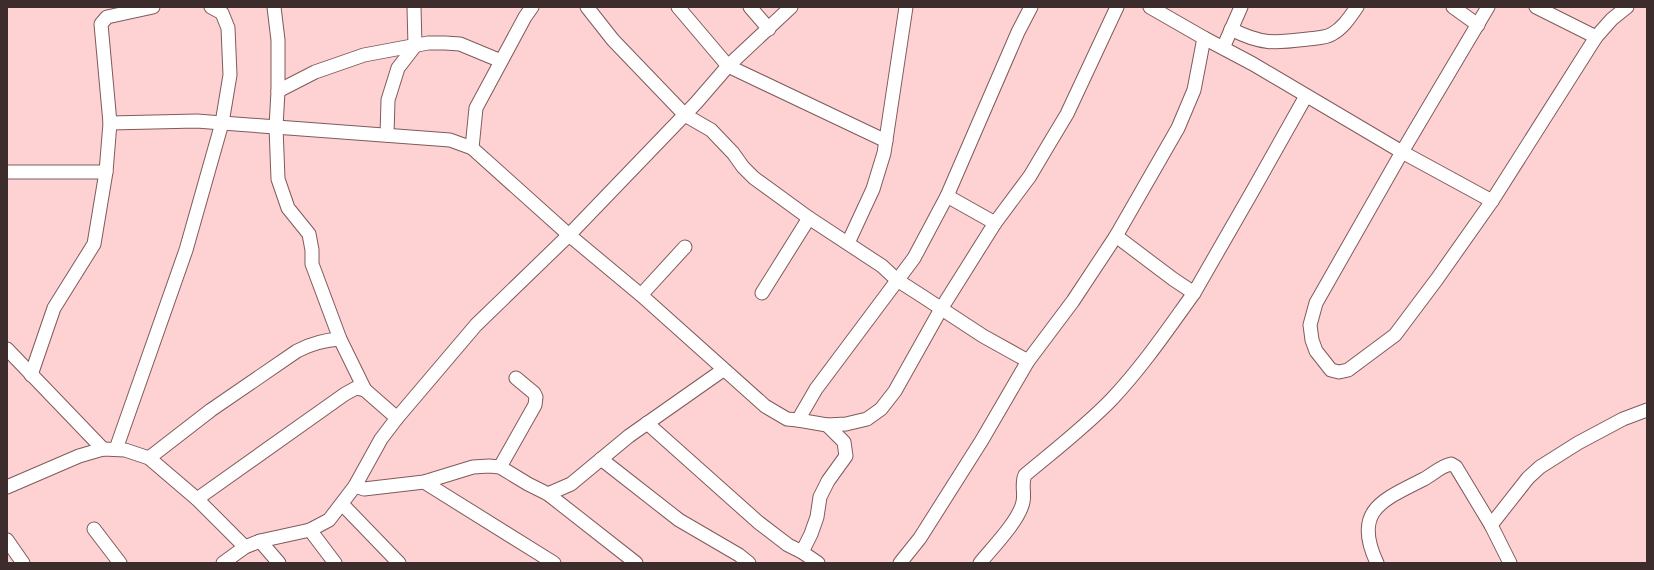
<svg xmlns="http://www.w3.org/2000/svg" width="1654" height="570" font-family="Roboto,sans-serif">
<rect width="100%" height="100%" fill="#fed2d3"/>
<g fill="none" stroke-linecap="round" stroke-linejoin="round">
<g stroke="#805a5b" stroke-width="15">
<g id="minor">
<path d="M 274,7 L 278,40 L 278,91 L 276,127 L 278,179 L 288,208 L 309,234 L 312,250 L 312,264 L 340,339 L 365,390"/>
<path d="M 587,7 L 613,40 L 685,115 L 711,130 L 733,153 L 743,167 L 754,178 L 809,218 L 882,266 L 897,280 L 922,296 L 983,336 L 1028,361"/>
<path d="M 678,7 L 728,66 L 886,141"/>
<path d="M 750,7 L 769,29"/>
<path d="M 1150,7 L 1204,38 L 1253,64 L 1402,152 L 1492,201 L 1596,37 L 1612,19 L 1627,7"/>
<path d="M 1453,7 L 1478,25"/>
<path d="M 1488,7 L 1402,152 L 1316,303 L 1310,325 L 1312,340 L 1316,351 L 1331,370 L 1339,372 L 1348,370 L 1395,335 L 1437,279 L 1492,201"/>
<path d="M 1536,7 L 1596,37"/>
<path d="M 1231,29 C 1262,45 1275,43 1308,39 C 1316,38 1326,38 1332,34 C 1343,28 1350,17 1357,7"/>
<path d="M 1223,48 L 1241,7"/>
<path d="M 278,91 L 315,72 L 364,55 L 428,43 L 445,43 L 460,44 L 501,61"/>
<path d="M 110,123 L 197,121 L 222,123 L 450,140 L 472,148 L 569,235 L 641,295 L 765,406 L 787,419 L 798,420 L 816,389 L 914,258 L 947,196 L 1018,32 L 1031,7"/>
<path d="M 387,135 L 388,100 L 398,68 L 415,46 L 414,7"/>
<path d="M 472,148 L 476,108 L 525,17 L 532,7"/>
<path d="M 7,172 L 106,172"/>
<path d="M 947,196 L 995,223"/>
<path d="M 1116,236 L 1173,279 L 1194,293 L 1252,192 L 1306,96"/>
<path d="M 848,243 L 873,189 L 884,153 L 906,7"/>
<path d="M 762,293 L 809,218"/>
<path d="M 641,295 L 685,247"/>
<path d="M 7,349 L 103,449"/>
<path d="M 31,375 L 54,308 L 94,244 L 106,172 L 110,123 L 101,24 L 107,17 L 153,7"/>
<path d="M 798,420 L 827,425 L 846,424 L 867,419 L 881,409 L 895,391 L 941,309 L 995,223 L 1030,176 L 1049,144 L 1067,114 L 1117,7"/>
<path d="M 647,423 L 758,522 L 788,545 L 802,552 L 818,563"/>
<path d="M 116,449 L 186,250 L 222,123 L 230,75 L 228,28 L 222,13 L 211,7"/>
<path d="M 149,458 L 211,410 L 297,351 C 312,343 324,340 340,339"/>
<path d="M 601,459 L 679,520 L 739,555 L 749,563"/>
<path d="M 500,467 L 535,405 L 536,397 L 534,393 L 516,378"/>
<path d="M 424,482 L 554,563"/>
<path d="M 355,486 L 364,489 L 424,482 L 473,467 L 489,466 L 500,467 L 528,484 L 548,494 L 636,563"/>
<path d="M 7,487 L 79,456 L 103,449 L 125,450 L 149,458 L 197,499 L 245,547"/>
<path d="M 548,494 L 571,484 L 629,436 L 723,370"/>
<path d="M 197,499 L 345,394 L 356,388 L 365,390 L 397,418"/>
<path d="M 342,504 L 399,563"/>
<path d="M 1491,525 L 1528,478 L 1540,467 L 1578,443 L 1623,419 L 1647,410"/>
<path d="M 94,529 L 120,563"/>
<path d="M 310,530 L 335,563"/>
<path d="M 7,540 L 23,563"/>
<path d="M 260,541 L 279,563"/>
<path d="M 802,552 L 811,534 L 817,517 L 820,497 L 828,481 L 846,456 L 844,442 L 827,425"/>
<path d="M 223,563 L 245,547 L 260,541 L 310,530 L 329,520 L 355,486 L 381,439 L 397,418 L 476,325 L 569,235 L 696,103 L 728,66 L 791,7"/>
<path d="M 900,563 L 920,538 L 982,440 L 1028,361 L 1073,301 L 1116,236 L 1178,128 L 1194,90 L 1204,38"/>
<path d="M 980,563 C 992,548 1019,521 1023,502 C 1025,493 1021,483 1025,475 C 1055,450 1086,426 1112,399 C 1143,366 1168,329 1194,293"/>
<path d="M 1377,563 C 1352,510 1383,500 1424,479 C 1433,474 1441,466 1451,464 L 1456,467 L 1491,525 L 1510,563"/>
</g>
</g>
<use href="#minor" stroke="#fff" stroke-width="13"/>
</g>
<rect width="1654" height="570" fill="none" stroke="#3c2c2c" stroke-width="16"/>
</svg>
